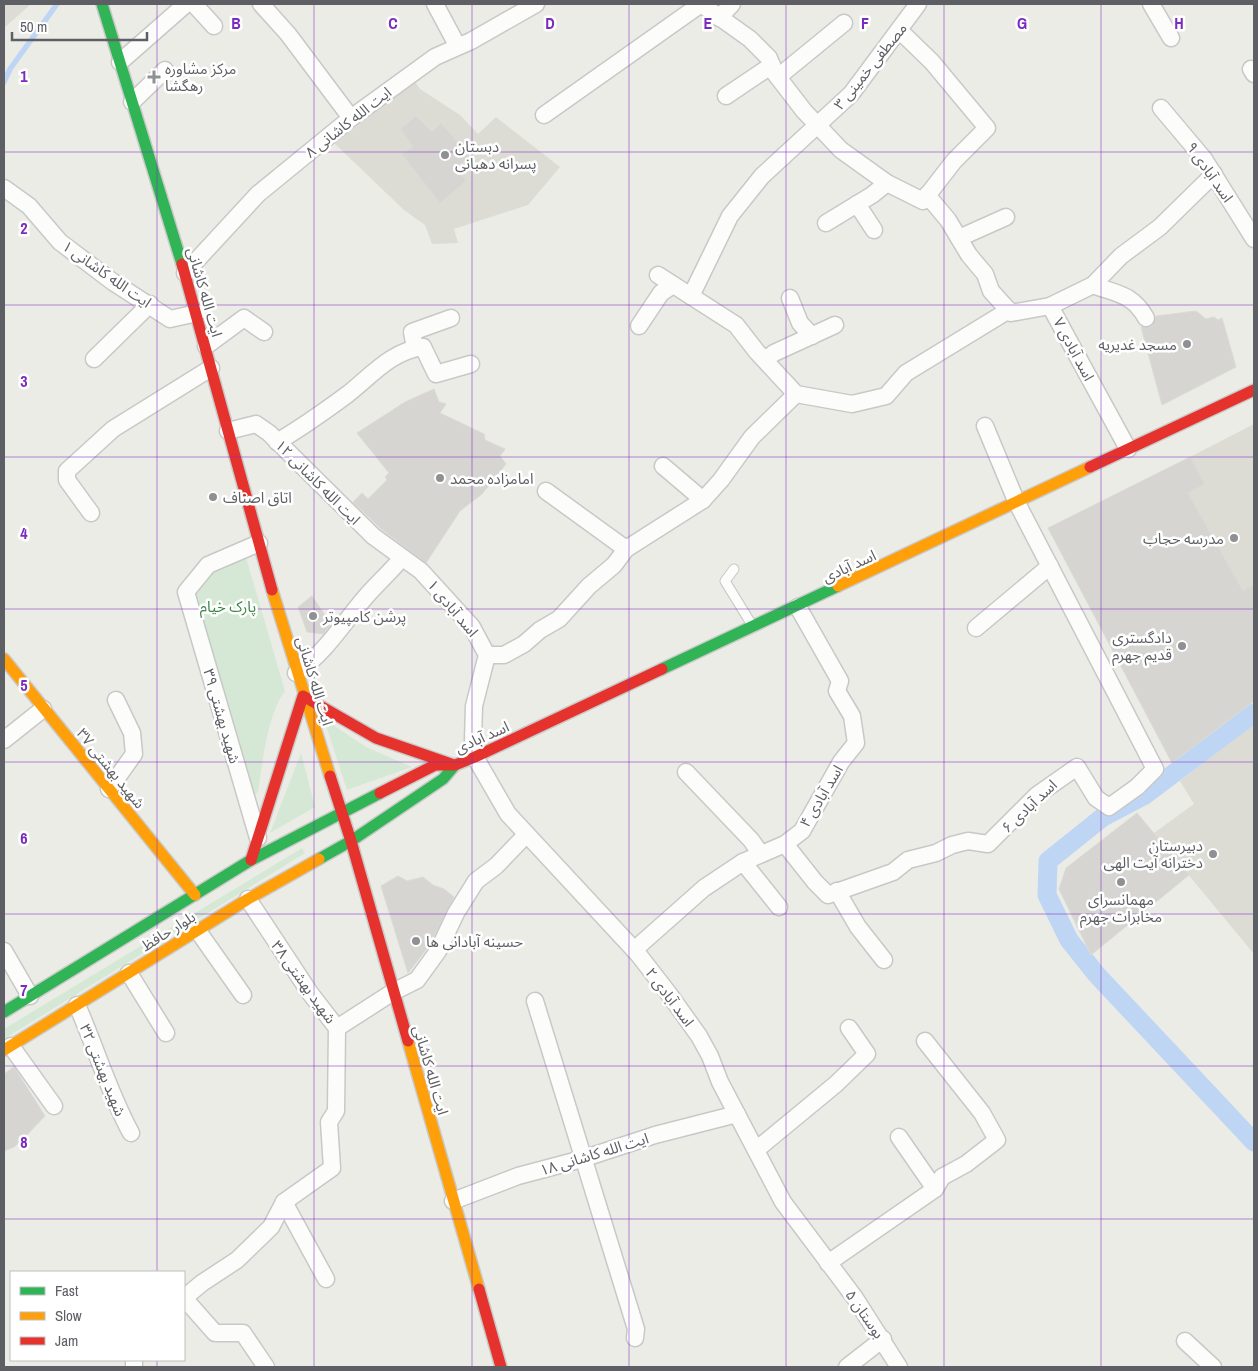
<svg xmlns="http://www.w3.org/2000/svg" width="1258" height="1371" font-family="'Archivo Narrow','Noto Sans Arabic',sans-serif">
<rect width="100%" height="100%" fill="#ecece7"/>
<g fill="#dcdcd5">
<path d="M 4,4 L 31,4 L 4,28 Z"/>
<path d="M 415,82 L 420,89 L 460,115 L 478,134 L 496,117 L 560,167 L 528,205 L 454,229 L 458,243 L 432,244 L 425,225 L 404,210 L 334,143 Z"/>
<path d="M 1254,424 L 1254,584 L 1243,591 L 1188,493 L 1205,484 L 1190,457 Z"/>
<path d="M 1254,724 L 1254,954 L 1154,833 L 1194,804 L 1180,781 Z"/>
</g>
<g fill="#d5e8d5">
<path d="M 245,554 L 285,691 C 268,713 262,764 258,792 L 253,797 L 191,594 L 212,568 Z"/>
<path d="M 324,719 L 366,747 L 412,767 L 347,790 Z"/>
<path d="M 301,753 L 315,807 L 270,833 Z"/>
<path d="M 302,848 L 305,853 L 4,1039 L 4,1029 Z"/>
</g>
<g fill="none" stroke-linecap="round" stroke-linejoin="round">
<path stroke="#bed6f4" stroke-width="5.5" d="M 4,82 L 10,69 L 57,4"/>
<path stroke="#bed6f4" stroke-width="19" d="M 1254,713 L 1145,795 L 1103,817 L 1048,861 L 1047,895 L 1069,940 L 1097,975 L 1254,1142"/>
</g>
<g fill="#d6d5d2" stroke="#dbdbd6">
<path d="M 416,116 L 432,132 L 441,123 L 470,157 L 455,168 L 466,181 L 440,203 L 402,154 L 413,147 L 401,129 Z"/>
<path d="M 1196,311 L 1206,319 L 1214,317 L 1218,320 L 1222,318 L 1236,367 L 1162,405 L 1141,327 L 1152,326 L 1156,316 Z"/>
<path d="M 434,389 L 439,402 L 446,404 L 440,413 L 484,434 L 485,440 L 505,449 L 500,456 L 506,464 L 482,494 L 460,511 L 426,563 L 380,528 L 353,502 L 362,493 L 368,499 L 387,480 L 385,477 L 389,473 L 357,433 L 405,402 Z"/>
<path d="M 1190,457 L 1205,484 L 1188,493 L 1243,591 L 1254,584 L 1254,701 L 1172,763 L 1048,528 Z"/>
<path d="M 312,596 L 331,624 L 323,634 L 307,632 L 298,607 Z"/>
<path d="M 1137,813 L 1189,875 L 1091,955 L 1059,889 L 1066,868 Z"/>
<path d="M 398,876 L 407,881 L 423,877 L 433,885 L 444,889 L 454,897 L 429,946 L 408,973 L 381,886 Z"/>
<path d="M 14,1067 L 45,1116 L 22,1140 L 14,1147 L 4,1151 L 4,1074 Z"/>
</g>
<g fill="none" stroke-linecap="round" stroke-linejoin="round">
<g stroke="#c8c8c8" stroke-width="11">
<path id="lane" d="M 734,569 L 725,581 L 752,625"/>
</g>
<g stroke="#c8c8c8" stroke-width="19">
<g id="street">
<path d="M 194,4 L 214,26"/>
<path d="M 261,4 L 288,34 L 351,118"/>
<path d="M 435,4 L 457,45"/>
<path d="M 701,4 L 750,39 L 769,58 L 774,72 L 804,111 L 841,150 L 887,183 L 923,201 L 954,161 L 987,128 L 932,62 L 899,30"/>
<path d="M 1151,4 L 1171,38"/>
<path d="M 719,18 L 732,4"/>
<path d="M 120,62 L 186,4"/>
<path d="M 1251,69 L 1254,74"/>
<path d="M 778,77 L 844,23"/>
<path d="M 726,96 L 772,65"/>
<path d="M 132,102 L 165,70"/>
<path d="M 1161,108 L 1204,159 L 1254,239"/>
<path d="M 544,115 L 701,4"/>
<path d="M 4,188 L 29,206 L 60,242 L 113,282 L 170,319 L 197,313"/>
<path d="M 927,195 L 948,220 L 969,255 L 985,274 L 991,291 L 1011,313 L 1050,306 L 1093,285 L 1121,256 L 1160,227 L 1214,174"/>
<path d="M 857,204 L 874,230"/>
<path d="M 826,223 L 872,195 L 887,183"/>
<path d="M 959,238 L 1006,217"/>
<path d="M 185,273 L 258,194 L 351,118 L 435,57 L 471,41 L 536,4"/>
<path d="M 658,275 L 736,325 L 757,352 L 796,394 L 852,404 L 886,396 L 906,373 L 1009,310"/>
<path d="M 1093,285 C 1117,294 1133,294 1146,318"/>
<path d="M 691,296 L 730,216 L 762,176 L 851,94 L 918,4"/>
<path d="M 790,298 L 800,323 L 812,336"/>
<path d="M 1050,306 L 1128,449"/>
<path d="M 639,326 L 661,293 L 673,285"/>
<path d="M 206,346 L 244,318 L 264,332"/>
<path d="M 415,348 L 412,332 L 451,318"/>
<path d="M 94,359 L 150,304"/>
<path d="M 765,360 L 774,353 L 835,325"/>
<path d="M 228,431 L 256,424 L 269,433 L 373,536 L 421,571 L 472,627 L 487,655 L 474,706 L 473,740 L 475,757 L 508,814 L 638,954 L 669,994 L 699,1036 L 710,1056 L 720,1082 L 783,1202 L 855,1298 L 899,1367"/>
<path d="M 277,442 C 301,428 325,411 348,394 C 371,376 391,351 423,347 L 436,374 L 471,364"/>
<path d="M 663,466 L 703,500"/>
<path d="M 546,491 L 626,549"/>
<path d="M 91,513 L 67,480 L 67,471 L 113,429 L 211,368"/>
<path d="M 976,628 L 1050,566"/>
<path d="M 487,655 L 504,655 L 524,644 L 540,630 L 559,619 L 589,586 L 614,565 L 626,549 L 703,500 L 721,480 L 752,437 L 796,394"/>
<path d="M 296,673 C 327,652 344,621 369,593 C 380,581 391,571 401,559"/>
<path d="M 4,740 L 43,709"/>
<path d="M 686,772 L 751,840 L 761,854"/>
<path d="M 109,789 L 134,754 L 132,733 L 116,700"/>
<path d="M 258,838 L 186,592 L 208,565 L 259,543"/>
<path d="M 785,844 L 815,882 L 828,895 L 893,872 L 908,860 L 936,853 L 952,845 L 968,841 L 988,844 L 1037,795 L 1077,767 L 1096,798 L 1109,807 L 1137,787 L 1155,769 L 1017,503 L 985,426"/>
<path d="M 743,862 L 779,907"/>
<path d="M 837,891 L 858,927 L 884,960"/>
<path d="M 198,931 L 243,995"/>
<path d="M 634,950 L 704,888 L 743,862 L 785,844 L 802,831 L 841,762 L 856,743 L 852,716 L 837,691 L 840,681 L 798,607"/>
<path d="M 4,951 L 30,996"/>
<path d="M 129,973 L 166,1033"/>
<path d="M 535,1001 L 636,1329 L 635,1338"/>
<path d="M 77,1005 C 96,1048 109,1093 131,1133"/>
<path d="M 337,1028 L 393,992 L 417,980 L 438,951 L 456,913 L 476,881 L 496,866 L 526,835"/>
<path d="M 925,1041 L 982,1113 L 997,1140 L 966,1164 L 942,1177 L 935,1189"/>
<path d="M 11,1046 L 54,1106"/>
<path d="M 756,1150 L 836,1084 L 867,1054 L 849,1028"/>
<path d="M 453,1201 L 518,1176 L 582,1159 L 655,1135 L 737,1114"/>
<path d="M 284,1202 L 326,1279"/>
<path d="M 828,1263 L 935,1189 L 899,1137"/>
<path d="M 184,1298 L 202,1283 L 237,1260 L 271,1227 L 284,1202 L 332,1168 L 329,1122 L 336,1111 L 337,1028 L 310,993 L 248,899"/>
<path d="M 184,1298 L 215,1333 L 243,1333 L 266,1367"/>
<path d="M 1185,1341 L 1213,1367"/>
<path d="M 134,1360 L 134,1367"/>
<path d="M 847,1367 L 883,1339"/>
</g>
</g>
<g stroke="#c9c9c9" stroke-width="14">
<g id="fast">
<path d="M 102,4 L 182,264"/>
<path d="M 662,669 L 838,586"/>
<path d="M 319,859 L 351,841 L 443,779 L 455,765"/>
<path d="M 4,1012 L 251,860 L 380,793"/>
</g>
</g>
<g stroke="#c9c9c9" stroke-width="14">
<g id="slow">
<path d="M 838,586 L 1090,467"/>
<path d="M 272,590 L 330,776"/>
<path d="M 4,659 L 195,895"/>
<path d="M 408,1041 L 479,1289"/>
<path d="M 4,1050 L 248,899 L 319,859"/>
</g>
</g>
<g stroke="#c9c9c9" stroke-width="14">
<g id="jam">
<path d="M 182,264 L 272,590"/>
<path d="M 1090,467 L 1254,390"/>
<path d="M 330,776 L 351,841 L 408,1041"/>
<path d="M 380,793 L 435,765 L 455,765 L 475,757 L 662,669"/>
<path d="M 251,860 L 303,696 L 376,738 L 451,764"/>
<path d="M 479,1289 L 501,1367"/>
</g>
</g>
<use href="#lane" stroke="#fcfcfb" stroke-width="9"/>
<use href="#street" stroke="#fcfcfb" stroke-width="16"/>
<use href="#fast" stroke="#30b455" stroke-width="11"/>
<use href="#slow" stroke="#ff9f0a" stroke-width="11"/>
<use href="#jam" stroke="#e5322d" stroke-width="11"/>
</g>
<path fill="none" stroke="#7b2cbf" stroke-width="1" stroke-opacity="0.55" d="M 157,4 L 157,1272M 314,4 L 314,1367M 472,4 L 472,1367M 629,4 L 629,1367M 786,4 L 786,1367M 944,4 L 944,1367M 1101,4 L 1101,1367M 4,152 L 1254,152M 4,305 L 1254,305M 4,457 L 1254,457M 4,609 L 1254,609M 4,762 L 1254,762M 4,914 L 1254,914M 4,1066 L 1254,1066M 4,1219 L 1254,1219M 157,1360 L 157,1367"/>
<g fill="#8f9092" stroke="#fff" stroke-width="2">
<path d="M151.5 69.5h5v5h5v5h-5v5h-5v-5h-5v-5h5z"/>
<circle cx="445" cy="155" r="5"/>
<circle cx="1187" cy="344" r="5"/>
<circle cx="440" cy="478" r="5"/>
<circle cx="213" cy="497" r="5"/>
<circle cx="1234" cy="538" r="5"/>
<circle cx="313" cy="616" r="5"/>
<circle cx="1182" cy="646" r="5"/>
<circle cx="1213" cy="854" r="5"/>
<circle cx="1121" cy="882" r="5"/>
<circle cx="416" cy="941" r="5"/>
</g>
<g text-anchor="middle" dominant-baseline="central" stroke-width="5" stroke-linejoin="round" paint-order="stroke">
<g font-size="15" fill="#5d5f64" stroke="#fff">
<text transform="translate(870 66) rotate(-51)">مصطفی خمینی ۳</text>
<text transform="translate(348 122) rotate(-38)">ایت الله کاشانی ۸</text>
<text transform="translate(1210 172) rotate(55)">اسد آبادی ۹</text>
<text transform="translate(107 274) rotate(35)">ایت الله کاشانی ۱</text>
<text transform="translate(205 292) rotate(74)">ایت الله کاشانی</text>
<text transform="translate(1074 349) rotate(62)">اسد آبادی ۷</text>
<text transform="translate(318 482) rotate(45)">ایت الله کاشانی ۱۲</text>
<text transform="translate(849 566) rotate(-25)">اسد آبادی</text>
<text transform="translate(453 608) rotate(50)">اسد آبادی ۱</text>
<text transform="translate(315 681) rotate(73)">ایت الله کاشانی</text>
<text transform="translate(222 716) rotate(74)">شهید بهشتی ۳۹</text>
<text transform="translate(482 737) rotate(-24)">اسد آبادی</text>
<text transform="translate(111 768) rotate(51)">شهید بهشتی ۳۷</text>
<text transform="translate(821 796) rotate(-59)">اسد آبادی ۴</text>
<text transform="translate(1029 806) rotate(-43)">اسد آبادی ۶</text>
<text transform="translate(168 931) rotate(-32)">بلوار حافظ</text>
<text transform="translate(304 982) rotate(54)">شهید بهشتی ۳۸</text>
<text transform="translate(670 997) rotate(53)">اسد آبادی ۲</text>
<text transform="translate(103 1070) rotate(68)">شهید بهشتی ۳۲</text>
<text transform="translate(431 1070) rotate(74)">ایت الله کاشانی</text>
<text transform="translate(594 1154) rotate(-17)">ایت الله کاشانی ۱۸</text>
<text transform="translate(865 1314) rotate(55)">بوستان ۵</text>
</g>
<g font-size="15" fill="#5d5f64" stroke="#fff" text-anchor="start">
<text x="165" y="68">مرکز مشاوره<tspan x="165" dy="17">رهگشا</tspan></text>
<text x="455" y="146">دبستان<tspan x="455" dy="17">پسرانه دهبانی</tspan></text>
<text x="1177" y="344" text-anchor="end">مسجد غدیریه</text>
<text x="450" y="478">امامزاده محمد</text>
<text x="223" y="497">اتاق اصناف</text>
<text x="1224" y="538" text-anchor="end">مدرسه حجاب</text>
<text x="323" y="616">پرشن کامپیوتر</text>
<text x="1172" y="637" text-anchor="end">دادگستری<tspan x="1172" dy="17">قدیم جهرم</tspan></text>
<text x="1203" y="845" text-anchor="end">دبیرستان<tspan x="1203" dy="17">دخترانه آیت الهی</tspan></text>
<text x="1121" y="899" text-anchor="middle">مهمانسرای<tspan x="1121" dy="17">مخابرات جهرم</tspan></text>
<text x="426" y="941">حسینه آبادانی ها</text>
</g>
<g font-size="15" fill="#3c8549" stroke="#fff">
<text x="228" y="606">پارک خیام</text>
</g>
</g>
<g font-size="16" text-anchor="middle" font-weight="bold" fill="#7b2cbf" stroke="#fff" stroke-width="5" stroke-linejoin="round" paint-order="stroke">
<text x="236" y="29">B</text>
<text x="393" y="29">C</text>
<text x="550" y="29">D</text>
<text x="708" y="29">E</text>
<text x="865" y="29">F</text>
<text x="1022" y="29">G</text>
<text x="1179" y="29">H</text>
<text x="24" y="82">1</text>
<text x="24" y="234">2</text>
<text x="24" y="387">3</text>
<text x="24" y="539">4</text>
<text x="24" y="691">5</text>
<text x="24" y="844">6</text>
<text x="24" y="996">7</text>
<text x="24" y="1148">8</text>
</g>
<rect width="1258" height="1371" fill="none" stroke="#5d5f64" stroke-width="10"/>
<rect x="10" y="1271" width="175" height="90" fill="#ffffff" stroke="#bebfc1"/>
<rect x="20" y="1287" width="25" height="8" fill="#30b455" stroke="#bebfc1"/>
<text x="55" y="1296" font-size="15" fill="#5d5f64">Fast</text>
<rect x="20" y="1312" width="25" height="8" fill="#ff9f0a" stroke="#bebfc1"/>
<text x="55" y="1321" font-size="15" fill="#5d5f64">Slow</text>
<rect x="20" y="1337" width="25" height="8" fill="#e5322d" stroke="#bebfc1"/>
<text x="55" y="1346" font-size="15" fill="#5d5f64">Jam</text>
<path d="M12 32v8h135v-8" fill="none" stroke="#5d5f64" stroke-width="2.5"/>
<text x="20" y="32" font-size="15" fill="#5d5f64" stroke="#ffffff" stroke-width="4" paint-order="stroke">50 m</text>
</svg>
